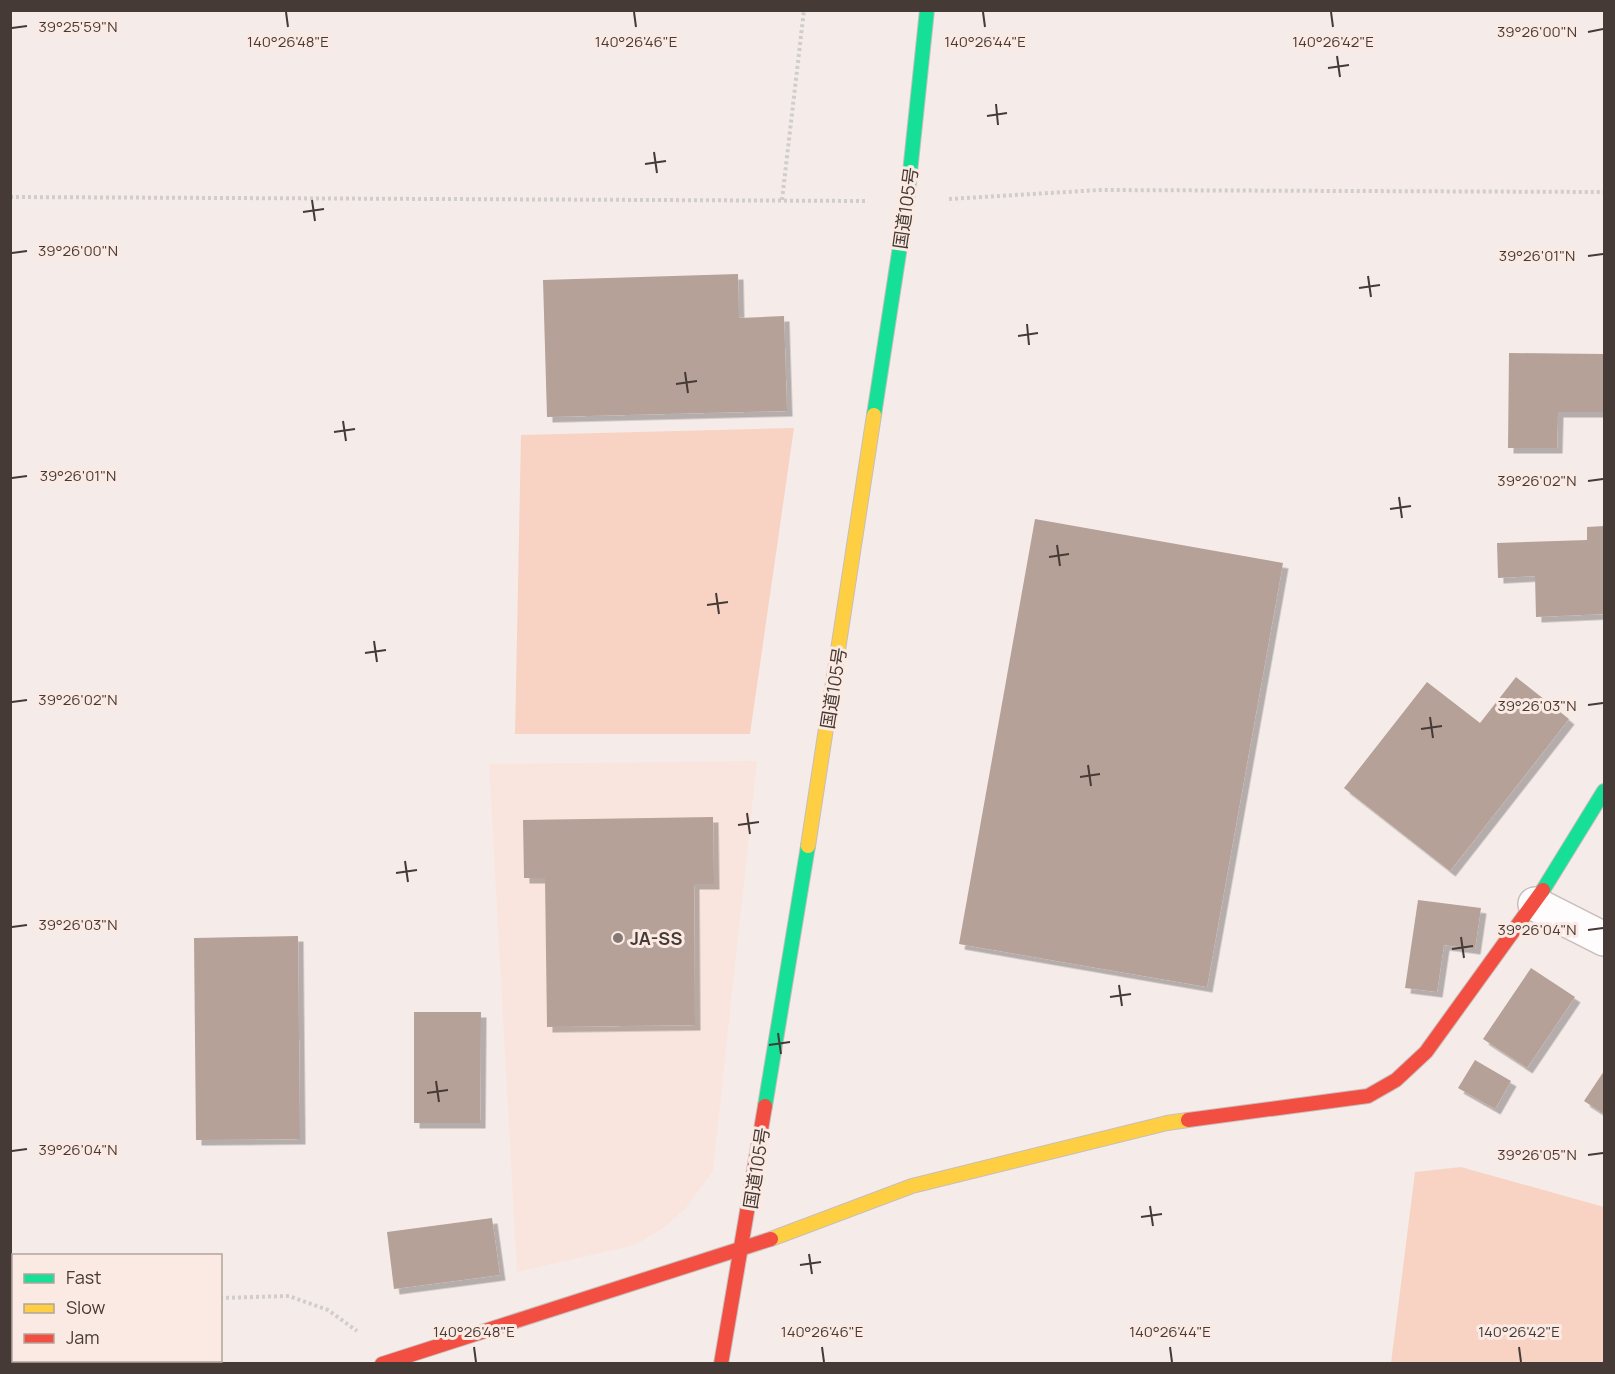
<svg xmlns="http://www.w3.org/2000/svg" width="1615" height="1374" font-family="Manrope,'Noto Sans JP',sans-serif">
<defs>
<filter id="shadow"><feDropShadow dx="5.5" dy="5.5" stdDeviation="0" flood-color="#0004"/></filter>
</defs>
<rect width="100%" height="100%" fill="#f5ece9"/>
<path fill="#f9e5dd" d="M 757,761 L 713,1171 L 687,1207 L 665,1227 L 635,1245 L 517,1272 L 489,764 Z"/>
<g fill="#f8d3c4">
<path d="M 794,428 L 750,734 L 515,734 L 521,435 Z"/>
<path d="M 1461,1167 L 1604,1207 L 1604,1363 L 1391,1363 L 1415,1172 Z"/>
</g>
<g fill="#b6a198" filter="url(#shadow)">
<path d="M 738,274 L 739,318 L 784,316 L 787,411 L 547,417 L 543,280 Z"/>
<path d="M 1509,353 L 1604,354 L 1604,412 L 1558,412 L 1557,448 L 1508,448 Z"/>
<path d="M 1035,519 L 1283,563 L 1207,987 L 959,944 Z"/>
<path d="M 1604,526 L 1604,614 L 1536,617 L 1535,576 L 1498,578 L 1497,543 L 1587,540 L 1587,527 Z"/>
<path d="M 1516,677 L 1569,719 L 1450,871 L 1344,788 L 1427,682 L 1480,723 Z"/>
<path d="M 713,817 L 714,884 L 694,884 L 695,1025 L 547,1027 L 545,878 L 524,878 L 523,820 Z"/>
<path d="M 1418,900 L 1481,908 L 1475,949 L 1444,945 L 1437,992 L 1405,988 Z"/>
<path d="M 298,936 L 300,1139 L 196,1140 L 194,938 Z"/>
<path d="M 1531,968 L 1575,997 L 1527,1068 L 1483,1039 Z"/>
<path d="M 414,1012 L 481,1012 L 480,1123 L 414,1123 Z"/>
<path d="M 1475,1060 L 1511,1081 L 1495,1109 L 1458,1088 Z"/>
<path d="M 1604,1071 L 1604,1114 L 1584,1101 Z"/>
<path d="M 492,1218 L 500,1275 L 394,1289 L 387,1232 Z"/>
</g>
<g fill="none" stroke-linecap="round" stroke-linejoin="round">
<g stroke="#c7bebb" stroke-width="36">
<path id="street" d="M 1535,904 L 1604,939"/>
</g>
<g stroke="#c7bebb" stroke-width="16">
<g id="fast">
<path d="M 874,415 L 907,201 L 927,10"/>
<path d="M 1543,890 L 1604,791"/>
<path d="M 765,1106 L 808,846"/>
</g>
</g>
<g stroke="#c7bebb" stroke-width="16">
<g id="slow">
<path d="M 808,846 L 874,415"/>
<path d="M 771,1239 L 912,1186 L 1167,1123 L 1188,1120"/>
</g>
</g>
<g stroke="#c7bebb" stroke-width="16">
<g id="jam">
<path d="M 1188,1120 L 1368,1096 L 1396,1080 L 1426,1052 L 1543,890"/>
<path d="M 382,1364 L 771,1239"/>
<path d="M 721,1364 L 765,1106"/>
</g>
</g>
<g stroke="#d1cdcc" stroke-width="4" stroke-dasharray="3 3" stroke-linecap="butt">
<path d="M 10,197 L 866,201"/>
<path d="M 949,199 L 1099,190 L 1604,192"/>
<path d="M 782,200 L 804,10"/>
<path d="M 220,1298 L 289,1296 L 328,1310 L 357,1331"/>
<path d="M 10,1304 L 14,1304"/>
</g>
<use href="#street" stroke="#fefcfc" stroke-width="33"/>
<use href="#fast" stroke="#16e098" stroke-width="14"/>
<use href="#slow" stroke="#ffcf43" stroke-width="14"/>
<use href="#jam" stroke="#f24e42" stroke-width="14"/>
</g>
<path fill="none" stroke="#453a35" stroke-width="2" d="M 286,12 L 288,27M 634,12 L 636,27M 983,12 L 985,27M 1331,12 L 1333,27M 12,28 L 27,26M 1588,32 L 1603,29M 1337,56 L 1340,77M 1328,68 L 1349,65M 996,104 L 998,125M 987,116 L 1007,113M 654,152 L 657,173M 645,164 L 666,161M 312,200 L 315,221M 303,212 L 324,209M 12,253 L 27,251M 1588,256 L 1603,254M 1368,276 L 1371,297M 1359,288 L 1380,285M 1027,324 L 1029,345M 1018,336 L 1038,333M 685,372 L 688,393M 676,384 L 697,381M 343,421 L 346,441M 334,432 L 355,429M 12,478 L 27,476M 1588,481 L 1603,479M 1399,497 L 1402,518M 1390,509 L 1411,506M 1057,545 L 1060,566M 1049,557 L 1069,554M 716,593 L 719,614M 707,605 L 728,602M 374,641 L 377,662M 365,653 L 386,650M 12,702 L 27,700M 1588,705 L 1603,703M 1430,717 L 1433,738M 1421,729 L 1442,726M 1088,765 L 1091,786M 1080,777 L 1100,774M 747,813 L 750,834M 738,825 L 759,822M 405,861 L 408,882M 396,873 L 417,870M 12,927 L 27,925M 1588,930 L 1603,928M 1461,937 L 1464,958M 1452,949 L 1473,946M 1119,985 L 1122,1006M 1110,997 L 1131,994M 778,1033 L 781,1054M 769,1045 L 790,1042M 436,1081 L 439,1102M 427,1093 L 448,1090M 12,1151 L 27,1149M 1588,1155 L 1603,1153M 1150,1206 L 1153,1226M 1141,1217 L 1162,1214M 809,1254 L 812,1274M 800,1265 L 821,1262M 474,1347 L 476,1362M 822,1347 L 824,1362M 1170,1347 L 1172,1362M 1519,1347 L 1521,1362"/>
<circle fill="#837874" stroke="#fbeae3" stroke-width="2" cx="618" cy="938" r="6"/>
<g text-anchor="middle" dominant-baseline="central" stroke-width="6" stroke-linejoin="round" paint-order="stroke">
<g font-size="18" fill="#453a35" stroke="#fbeae3">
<text transform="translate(905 208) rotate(-82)">国道105号</text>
<text transform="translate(833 688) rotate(-81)">国道105号</text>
<text transform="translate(756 1168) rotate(-81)">国道105号</text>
</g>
<g font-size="18" font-weight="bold" fill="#453a35" stroke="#fbeae3" text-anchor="start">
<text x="630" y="938">JA-SS</text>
</g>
</g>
<g font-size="15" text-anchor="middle" fill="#453a35" stroke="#fbeae3" stroke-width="6" stroke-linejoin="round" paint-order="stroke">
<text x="78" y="32">39°25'59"N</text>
<text x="1537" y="37">39°26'00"N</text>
<text x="288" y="47">140°26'48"E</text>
<text x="636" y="47">140°26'46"E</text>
<text x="985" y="47">140°26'44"E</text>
<text x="1333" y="47">140°26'42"E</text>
<text x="78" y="256">39°26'00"N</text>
<text x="1537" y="261">39°26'01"N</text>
<text x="78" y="481">39°26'01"N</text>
<text x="1537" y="486">39°26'02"N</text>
<text x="78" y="705">39°26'02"N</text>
<text x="1537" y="711">39°26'03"N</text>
<text x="78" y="930">39°26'03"N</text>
<text x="1537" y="935">39°26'04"N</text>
<text x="78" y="1155">39°26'04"N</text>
<text x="1537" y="1160">39°26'05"N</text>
<text x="474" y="1337">140°26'48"E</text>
<text x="822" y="1337">140°26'46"E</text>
<text x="1170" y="1337">140°26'44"E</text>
<text x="1519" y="1337">140°26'42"E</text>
</g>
<rect width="1615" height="1374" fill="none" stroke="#453a35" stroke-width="24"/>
<rect x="12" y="1254" width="210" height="108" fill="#fbeae3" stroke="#b2a49d" stroke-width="1.5"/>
<rect x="24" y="1274" width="30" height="9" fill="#16e098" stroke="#b2a49d" stroke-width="1.5"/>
<text x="66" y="1284" font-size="18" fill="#453a35">Fast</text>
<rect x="24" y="1304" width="30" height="9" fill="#ffcf43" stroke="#b2a49d" stroke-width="1.5"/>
<text x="66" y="1314" font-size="18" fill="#453a35">Slow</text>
<rect x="24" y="1334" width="30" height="9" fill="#f24e42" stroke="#b2a49d" stroke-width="1.5"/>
<text x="66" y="1344" font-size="18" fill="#453a35">Jam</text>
</svg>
